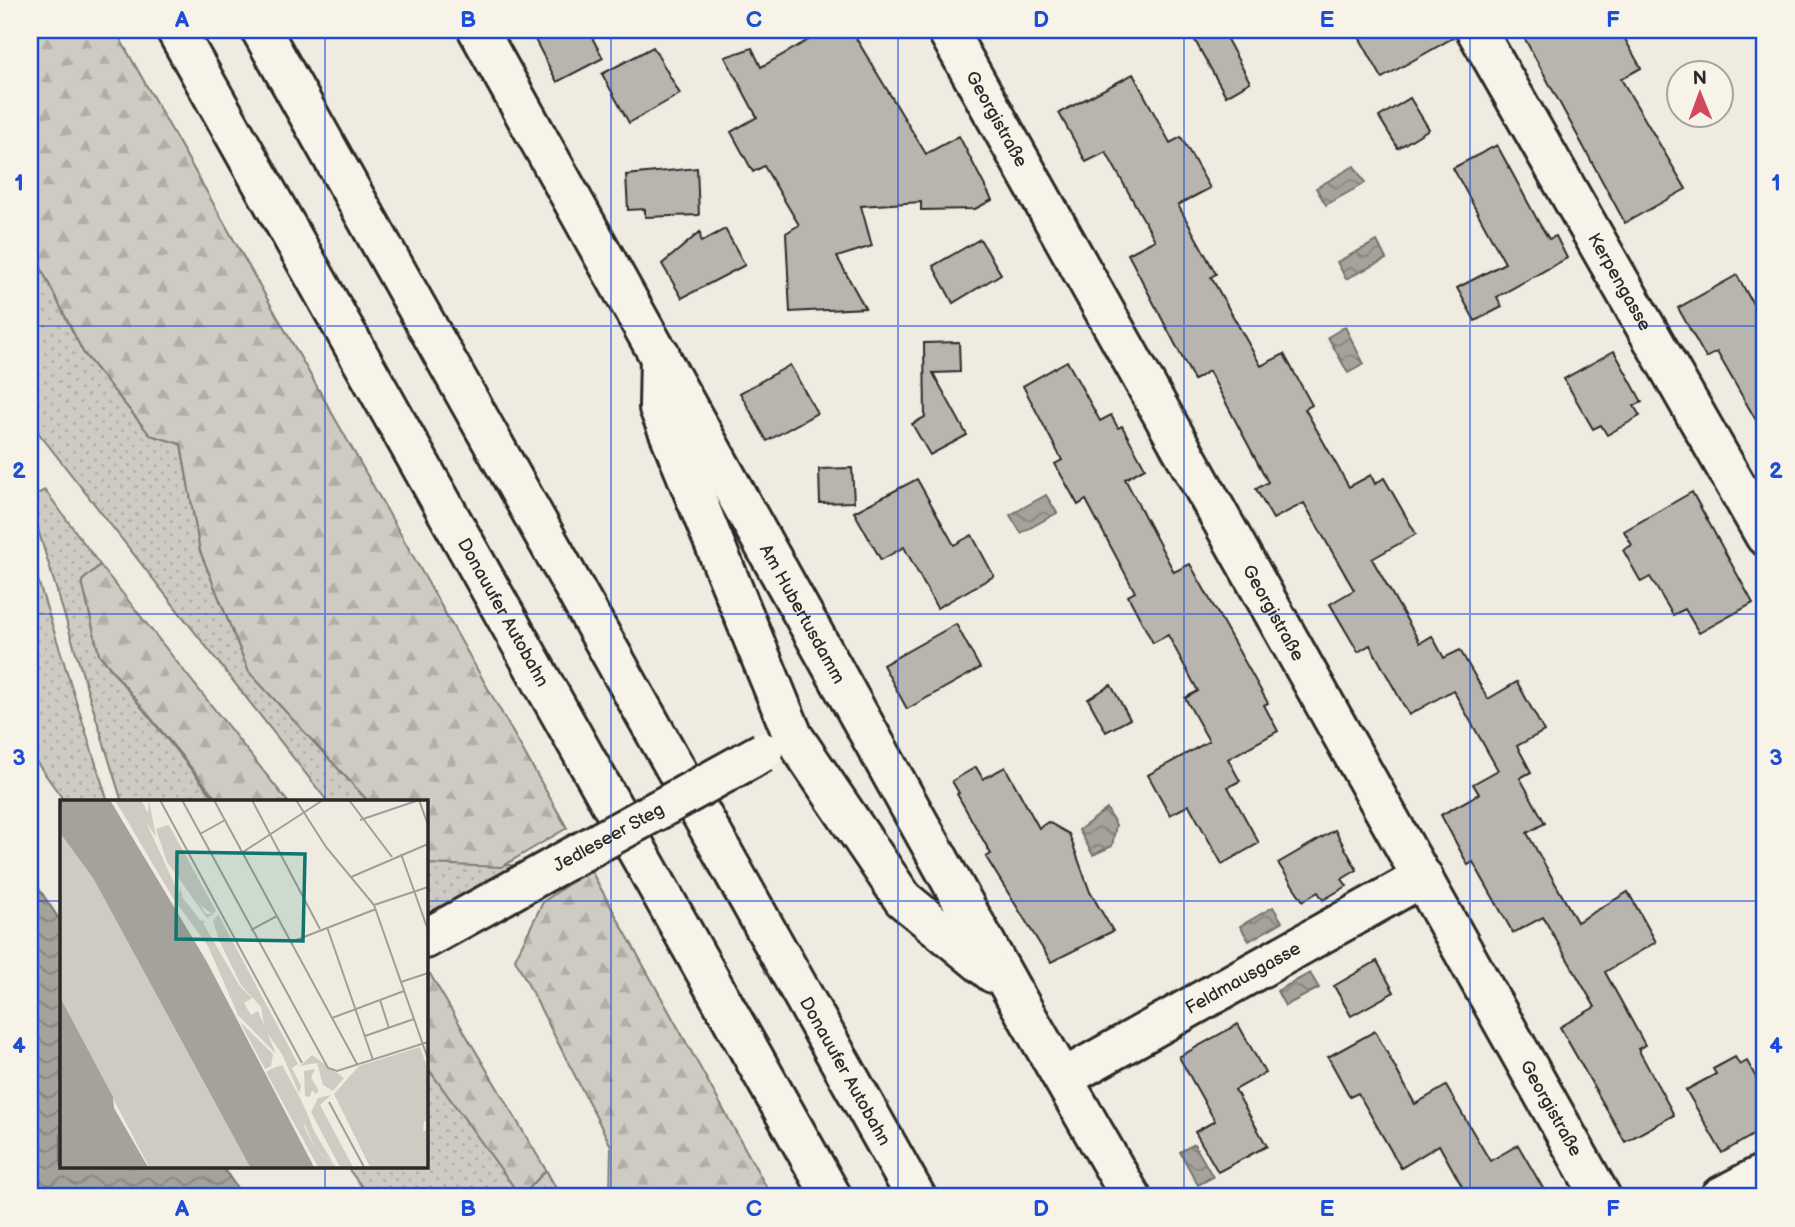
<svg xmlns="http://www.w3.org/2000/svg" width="1795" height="1227" font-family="'Balsamiq Sans',sans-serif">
<defs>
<pattern id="grass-dots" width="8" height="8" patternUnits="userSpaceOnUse" patternTransform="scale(1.75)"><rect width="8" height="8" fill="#cfcbc2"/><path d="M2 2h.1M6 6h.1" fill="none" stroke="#b2aea7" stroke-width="1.8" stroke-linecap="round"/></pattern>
<pattern id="forest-firs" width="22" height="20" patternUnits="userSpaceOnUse" patternTransform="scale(1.75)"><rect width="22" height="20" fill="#cfcbc2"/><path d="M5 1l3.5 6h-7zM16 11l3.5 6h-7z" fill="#b2aea7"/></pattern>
<pattern id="water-waves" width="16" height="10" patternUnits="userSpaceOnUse" patternTransform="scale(1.75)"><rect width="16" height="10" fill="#a4a29a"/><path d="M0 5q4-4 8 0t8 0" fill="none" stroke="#86847e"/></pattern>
</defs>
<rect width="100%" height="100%" fill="#efebe0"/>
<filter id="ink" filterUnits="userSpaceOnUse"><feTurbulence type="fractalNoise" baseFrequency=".0143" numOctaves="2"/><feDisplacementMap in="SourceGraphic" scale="14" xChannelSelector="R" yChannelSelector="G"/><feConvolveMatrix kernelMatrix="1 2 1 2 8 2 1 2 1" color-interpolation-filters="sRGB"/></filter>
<g filter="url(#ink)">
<g fill="url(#grass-dots)" stroke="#7d7b76" stroke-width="2">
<path d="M 30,246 L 84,354 L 150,435 L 181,444 L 200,551 L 249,672 L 369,802 L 328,802 L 30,422 Z"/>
<path d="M 45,490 L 100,565 L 82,581 L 99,654 L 217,802 L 122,802 L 32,510 L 31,497 Z"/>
<path d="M 30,555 L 108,802 L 65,802 L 30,753 Z"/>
<path d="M 425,862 L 531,866 L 425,928 Z"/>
<path d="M 425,1064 L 521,1197 L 546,1170 L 561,1197 L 370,1197 L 346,1166 L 425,1166 Z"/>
</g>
<g fill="url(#forest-firs)" stroke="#7d7b76" stroke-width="2">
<path d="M 30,30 L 115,30 L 567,828 L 501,867 L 427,864 L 425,802 L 369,802 L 249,672 L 200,551 L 181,444 L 150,435 L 84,354 L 30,246 Z"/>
<path d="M 100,565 L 288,802 L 219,802 L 99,654 L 82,581 Z"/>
<path d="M 590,869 L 772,1197 L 610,1197 L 611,1146 L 515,959 L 543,902 Z"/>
<path d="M 430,974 L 546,1170 L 521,1197 L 425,1064 L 425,978 Z"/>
</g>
<g fill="url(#water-waves)" stroke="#74726e" stroke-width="2">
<path d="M 1354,166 L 1365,183 L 1326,205 L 1316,188 Z"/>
<path d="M 1377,241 L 1386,259 L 1346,279 L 1337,262 Z"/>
<path d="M 1345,327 L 1364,364 L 1348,373 L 1328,337 Z"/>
<path d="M 1046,495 L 1057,513 L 1021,533 L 1010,515 Z"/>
<path d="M 1107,809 L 1116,825 L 1112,846 L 1093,855 L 1079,830 Z"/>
<path d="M 30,875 L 61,922 L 61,1166 L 222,1166 L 243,1197 L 30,1197 Z"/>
<path d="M 1273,907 L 1282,922 L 1249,941 L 1240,926 Z"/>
<path d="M 1310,973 L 1319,988 L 1285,1006 L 1277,991 Z"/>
<path d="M 1194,1144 L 1213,1177 L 1198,1185 L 1180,1152 Z"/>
</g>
<g fill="#b8b5ae" stroke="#2b2b2b" stroke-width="2">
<path d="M 530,30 L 588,30 L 603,58 L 557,82 Z"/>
<path d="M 826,30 L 851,30 L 926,154 L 959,136 L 992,200 L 975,209 L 921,210 L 921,202 L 861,206 L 872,246 L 837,257 L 865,308 L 790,312 L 786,233 L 799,225 L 764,166 L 753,172 L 731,132 L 757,117 L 725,57 L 752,48 L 761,67 Z"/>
<path d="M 1189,30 L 1222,30 L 1250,82 L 1226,96 Z"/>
<path d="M 1355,30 L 1454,30 L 1456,36 L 1382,78 Z"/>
<path d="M 1520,30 L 1620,30 L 1641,68 L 1621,79 L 1686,189 L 1625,223 Z"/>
<path d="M 653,47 L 680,94 L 629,123 L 602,74 Z"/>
<path d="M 1133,74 L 1170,143 L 1181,137 L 1210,188 L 1178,205 L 1216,274 L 1211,277 L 1261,366 L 1284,354 L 1312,405 L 1305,409 L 1349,487 L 1371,475 L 1375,484 L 1384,478 L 1416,534 L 1372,559 L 1420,643 L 1432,636 L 1444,658 L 1460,650 L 1488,699 L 1517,682 L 1544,731 L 1517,746 L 1531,772 L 1520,778 L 1545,823 L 1527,833 L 1577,922 L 1628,892 L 1656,942 L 1605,972 L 1645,1045 L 1638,1049 L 1674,1115 L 1625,1142 L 1560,1027 L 1595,1007 L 1543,917 L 1513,933 L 1473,862 L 1468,865 L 1441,815 L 1479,794 L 1473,784 L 1498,770 L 1453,690 L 1409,715 L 1370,645 L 1358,652 L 1330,604 L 1354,590 L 1304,503 L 1273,519 L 1256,489 L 1268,482 L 1209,371 L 1194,380 L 1128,254 L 1155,240 L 1106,152 L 1086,162 L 1059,113 Z"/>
<path d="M 1410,98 L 1429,129 L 1398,148 L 1379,117 Z"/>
<path d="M 1497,145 L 1539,223 L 1549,239 L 1556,236 L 1567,258 L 1497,297 L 1502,307 L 1475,321 L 1457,288 L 1505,263 L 1453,168 Z"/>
<path d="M 697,168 L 699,215 L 645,217 L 645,209 L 628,210 L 626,175 Z"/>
<path d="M 725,229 L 745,265 L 682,298 L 662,264 L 700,232 L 701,242 Z"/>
<path d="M 980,239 L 1001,274 L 953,303 L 933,266 Z"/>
<path d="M 1737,275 L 1765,326 L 1765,436 L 1717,352 L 1706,358 L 1678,308 Z"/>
<path d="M 959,342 L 960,372 L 933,373 L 967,435 L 930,455 L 912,424 L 925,417 L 924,343 Z"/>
<path d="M 1614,351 L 1642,402 L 1634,406 L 1640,416 L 1607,435 L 1601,425 L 1593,429 L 1564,379 Z"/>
<path d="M 1067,361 L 1100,421 L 1111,415 L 1118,428 L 1122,426 L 1145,468 L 1125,479 L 1174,572 L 1190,564 L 1268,703 L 1264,705 L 1278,731 L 1228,759 L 1240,781 L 1228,787 L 1259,843 L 1222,864 L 1189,805 L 1170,815 L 1148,775 L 1209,741 L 1185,698 L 1198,691 L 1168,635 L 1153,643 L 1128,596 L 1135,592 L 1086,500 L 1078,505 L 1055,464 L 1062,460 L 1023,386 Z"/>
<path d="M 790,365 L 817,413 L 767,441 L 740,393 Z"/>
<path d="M 852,468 L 854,502 L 820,503 L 819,469 Z"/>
<path d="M 917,479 L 954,545 L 972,535 L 994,576 L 937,608 L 904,547 L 881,560 L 854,512 Z"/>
<path d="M 1692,492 L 1753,603 L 1699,633 L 1685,609 L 1673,615 L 1650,577 L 1641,582 L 1623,550 L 1632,545 L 1624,531 Z"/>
<path d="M 956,624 L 980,668 L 907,709 L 883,665 Z"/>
<path d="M 1111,685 L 1130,719 L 1106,732 L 1088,699 Z"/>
<path d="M 976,767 L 983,779 L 1005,767 L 1039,828 L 1048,822 L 1069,834 L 1090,892 L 1113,931 L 1051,962 L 986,857 L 991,854 L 957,794 L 959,793 L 952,781 Z"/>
<path d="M 1335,830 L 1357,870 L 1342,879 L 1347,886 L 1323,900 L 1318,892 L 1303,901 L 1278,863 Z"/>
<path d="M 1377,961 L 1394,992 L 1351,1016 L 1334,986 Z"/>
<path d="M 1238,1024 L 1265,1073 L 1235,1090 L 1267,1146 L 1218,1172 L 1195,1132 L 1215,1121 L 1179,1057 Z"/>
<path d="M 1375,1031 L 1415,1104 L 1446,1086 L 1490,1161 L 1518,1145 L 1548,1197 L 1468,1197 L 1439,1145 L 1401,1168 L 1358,1093 L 1350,1097 L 1328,1057 Z"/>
<path d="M 1735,1057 L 1740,1065 L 1747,1061 L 1765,1094 L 1765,1128 L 1722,1153 L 1686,1090 L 1716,1074 L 1713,1069 Z"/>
</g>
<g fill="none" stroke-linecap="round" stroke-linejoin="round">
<g stroke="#2b2b2b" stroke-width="44">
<g id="minor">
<path id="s1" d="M 478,30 L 1010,987 L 1131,1197"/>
<path id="s2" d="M 947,30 L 1601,1197"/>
<path id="s3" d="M 1476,30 L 1765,536"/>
<path d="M 660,354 L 659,408 L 793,736 L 903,899 L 993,973"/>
<path d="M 425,939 L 556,866"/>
<path id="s4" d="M 1064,1078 L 1423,877"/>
<path d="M 1720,1197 L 1765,1173"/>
</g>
</g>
<g stroke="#2b2b2b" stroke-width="44">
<g id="highway">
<path id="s5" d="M 176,30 L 832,1197"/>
<path id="s6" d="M 261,30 L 916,1197"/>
</g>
</g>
<use href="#minor" stroke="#f7f3e8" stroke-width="38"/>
<use href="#highway" stroke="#f7f3e8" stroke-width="38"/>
<g stroke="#2b2b2b" stroke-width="44" stroke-linecap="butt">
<g id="minor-bridge">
<path id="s7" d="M 556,866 L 763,752"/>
</g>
</g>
<use href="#minor-bridge" stroke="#f7f3e8" stroke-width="38"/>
</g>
</g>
<path fill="none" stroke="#1d4ed8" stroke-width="2" stroke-opacity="0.55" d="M 325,30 L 325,802M 611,30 L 611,1197M 898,30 L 898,1197M 1184,30 L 1184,1197M 1470,30 L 1470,1197M 30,326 L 1765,326M 30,614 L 1765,614M 30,901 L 61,901M 425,901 L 1765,901M 325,1166 L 325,1197"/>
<g text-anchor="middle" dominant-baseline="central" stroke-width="6" stroke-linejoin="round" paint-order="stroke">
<g font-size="18" fill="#2b2b2b" stroke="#f7f3e8">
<text stroke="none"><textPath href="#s2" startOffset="102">Georgistraße</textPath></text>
<text stroke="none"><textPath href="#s3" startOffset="290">Kerpengasse</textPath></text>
<text stroke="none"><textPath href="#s5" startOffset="668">Donauufer Autobahn</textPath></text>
<text stroke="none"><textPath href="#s2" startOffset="668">Georgistraße</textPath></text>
<text stroke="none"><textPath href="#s1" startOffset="668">Am Hubertusdamm</textPath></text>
<text stroke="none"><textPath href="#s7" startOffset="60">Jedleseer Steg</textPath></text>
<text stroke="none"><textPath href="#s4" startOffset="205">Feldmausgasse</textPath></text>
<text stroke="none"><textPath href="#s6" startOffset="1194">Donauufer Autobahn</textPath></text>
<text stroke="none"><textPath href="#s2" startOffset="1236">Georgistraße</textPath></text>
</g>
</g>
<g transform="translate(60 800)">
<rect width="368" height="368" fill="#efebe0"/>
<path d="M 55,0 L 81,0 L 88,13 L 89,0 L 96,37 L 86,22 L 119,94 L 120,87 L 123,98 L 140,120 L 146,122 L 143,123 L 179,185 L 192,198 L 184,203 L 191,215 L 198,211 L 216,254 L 178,215 L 148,146 L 113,98 ZM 105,26 L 105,41 L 131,91 L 146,114 L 154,114 L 147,118 L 107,62 L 96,29 ZM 180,222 L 213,254 L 211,266 L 205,269 ZM 213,268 L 232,299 L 240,298 L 247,313 L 244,326 L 255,348 L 277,367 L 258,367 L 206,272 Z" fill="#cfcbc2"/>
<path d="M 109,25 L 156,111 L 152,114 L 134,100 L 105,41 L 105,26 ZM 158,114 L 238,264 L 232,268 L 241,286 L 239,293 L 222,254 L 205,230 L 201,207 L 181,185 L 159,140 L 153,121 ZM 252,255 L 284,278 L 273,291 L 263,285 L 257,263 L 240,266 ZM 222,265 L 240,298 L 232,299 L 213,268 ZM 255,269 L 251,278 L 259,291 L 255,294 L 252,290 L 250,297 L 245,296 L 244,271 ZM 271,295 L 260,305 L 293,367 L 280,367 L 251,312 L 258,298 ZM 247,313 L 254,331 L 273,363 L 255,348 L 242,318 Z" fill="#cfcbc2"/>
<path d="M 0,33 L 33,78 L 190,367 L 89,367 L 0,197 ZM 360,247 L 367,267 L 367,322 L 364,321 L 363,331 L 367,330 L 367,367 L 310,367 L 274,294 L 299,266 Z" fill="#cfcbc2"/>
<path d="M 0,0 L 50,0 L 147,162 L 254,367 L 190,367 L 33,78 L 0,33 ZM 0,197 L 53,297 L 54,308 L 88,367 L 0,367 Z" fill="#a4a29a"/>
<path fill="none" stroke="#a4a29a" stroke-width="3.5" d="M 237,367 L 241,346"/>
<path fill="none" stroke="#a19e98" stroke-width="2" d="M 100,0 L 242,263M 122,0 L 268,268 L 277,271 L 368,242M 154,0 L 297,264M 192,0 L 260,129M 236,0 L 266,47 L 314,105 L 368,259M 289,0 L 332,57M 359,0 L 368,25M 300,20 L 359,0M 140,34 L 165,20M 183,52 L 263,0M 341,54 L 368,130M 291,77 L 368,44M 314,105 L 368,87M 267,127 L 313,260M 191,130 L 217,116M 231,142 L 316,109M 341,182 L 368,173M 320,200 L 329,228M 272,218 L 344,191M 305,236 L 354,219M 269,302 L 304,367"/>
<path fill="#0f766e" fill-opacity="0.15" stroke="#0f766e" stroke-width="3.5" d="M 117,52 L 245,54 L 243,141 L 116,139 Z"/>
<rect width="368" height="368" fill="none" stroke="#2b2b2b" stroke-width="3.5"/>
</g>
<rect width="1795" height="1227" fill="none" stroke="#f7f3e8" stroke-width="77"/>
<g transform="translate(1700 94) rotate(359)"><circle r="33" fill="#f7f3e8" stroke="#a5a39c" stroke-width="2"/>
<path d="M0-5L12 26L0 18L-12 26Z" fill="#d1495b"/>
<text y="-10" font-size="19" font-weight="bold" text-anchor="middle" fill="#2b2b2b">N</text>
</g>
<rect x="38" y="38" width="1718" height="1150" fill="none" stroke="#1d4ed8" stroke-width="2.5"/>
<g font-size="23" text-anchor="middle" font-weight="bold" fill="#1d4ed8">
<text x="182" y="27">A</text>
<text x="468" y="27">B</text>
<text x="754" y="27">C</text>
<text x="1041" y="27">D</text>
<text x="1327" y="27">E</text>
<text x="1613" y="27">F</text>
<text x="19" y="190">1</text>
<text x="1776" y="190">1</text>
<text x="19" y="478">2</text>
<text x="1776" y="478">2</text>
<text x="19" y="765">3</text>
<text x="1776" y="765">3</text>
<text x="19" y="1053">4</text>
<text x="1776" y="1053">4</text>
<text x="182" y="1216">A</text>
<text x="468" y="1216">B</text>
<text x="754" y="1216">C</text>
<text x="1041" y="1216">D</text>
<text x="1327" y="1216">E</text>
<text x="1613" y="1216">F</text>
</g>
</svg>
